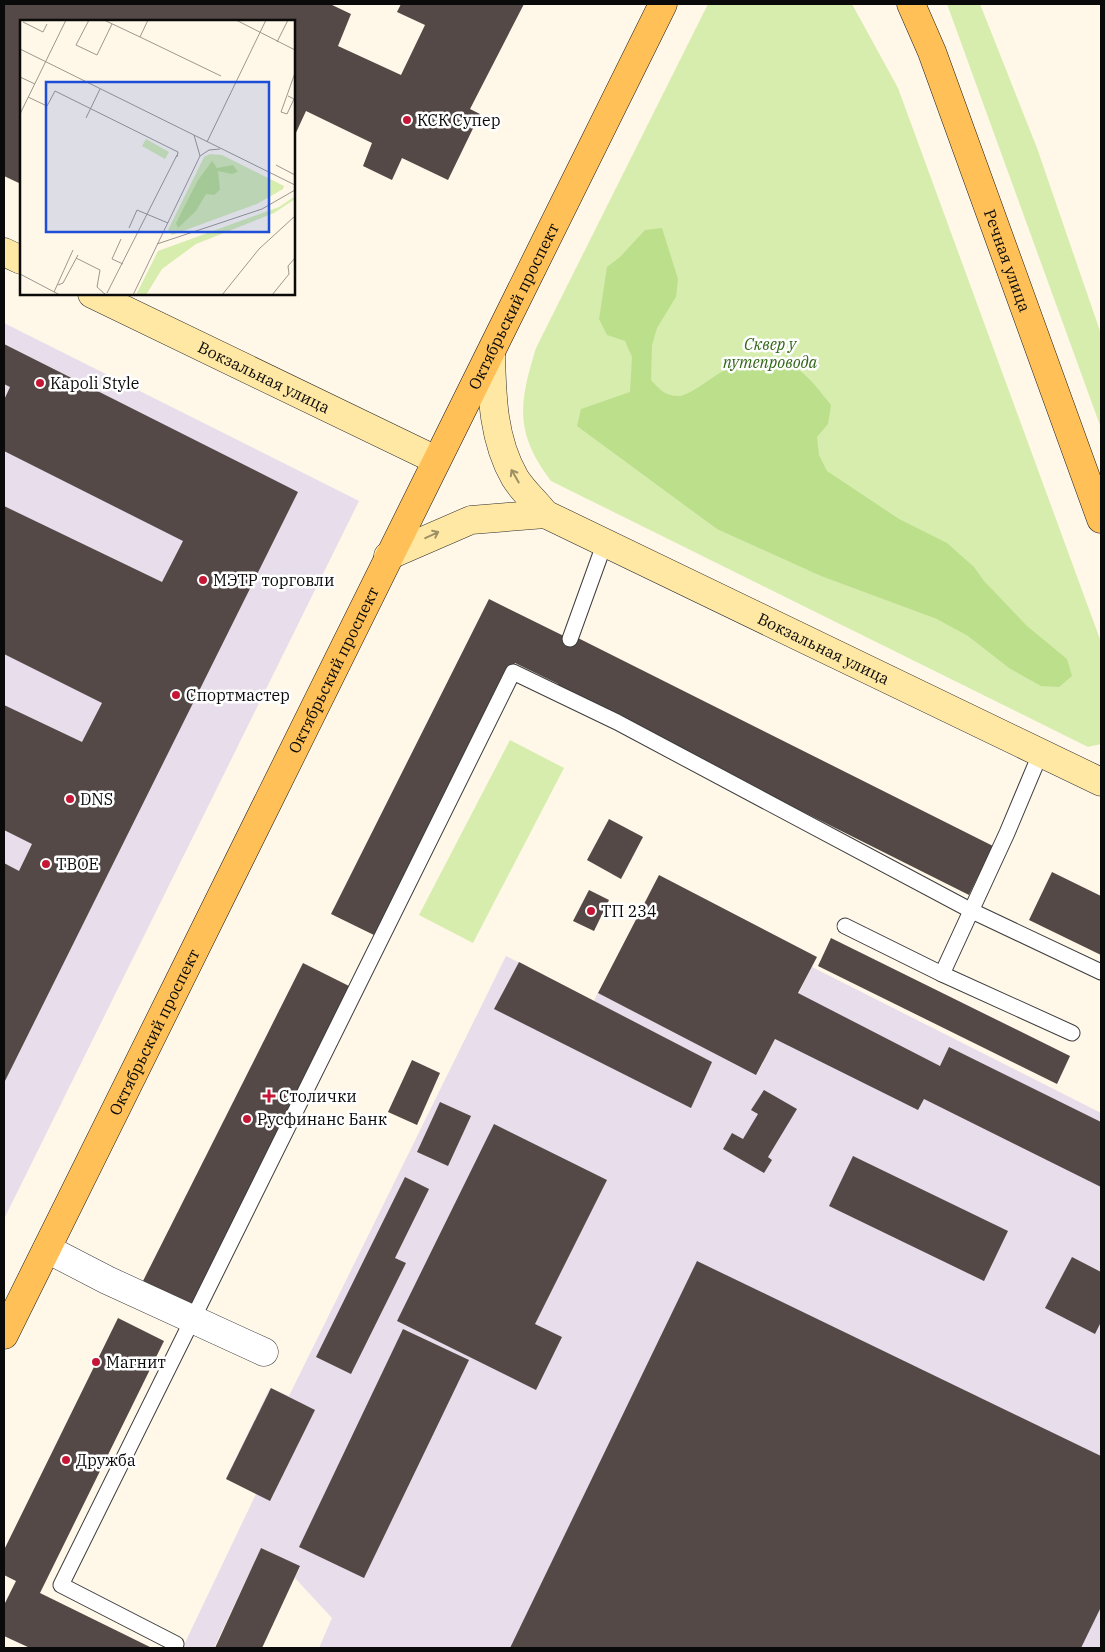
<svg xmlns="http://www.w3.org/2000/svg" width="1105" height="1652" font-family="'IBM Plex Serif',serif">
<rect width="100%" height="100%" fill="#fff7e8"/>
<g fill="#e7ddeb">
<path d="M 4,323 L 359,501 L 4,1219 Z"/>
<path d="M 506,956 L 594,1001 L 598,992 L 757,1074 L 812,967 L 1101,1113 L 1101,1648 L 319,1648 L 332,1618 L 295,1578 L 300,1567 L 261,1548 L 214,1648 L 183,1647 L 256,1494 L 226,1478 L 270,1388 L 289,1396 Z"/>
</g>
<g fill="#d7edae">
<path d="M 708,4 L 852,4 L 898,88 L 1101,642 L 1101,744 L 1088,747 L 551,481 C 514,432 519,403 536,348 Z"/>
<path d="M 947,4 L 980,4 L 1037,148 L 1101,334 L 1101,428 Z"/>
<path d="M 510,740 L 564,768 L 473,943 L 419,915 Z"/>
</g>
<path fill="#bcdf8c" d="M 662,228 L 678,279 L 676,297 L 657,328 L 652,345 L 651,380 C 659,389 666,397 680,396 C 692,394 712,377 723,371 C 741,359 775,357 794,367 C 809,375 821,393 831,405 L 828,424 L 817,437 L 819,455 L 827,471 L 899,519 L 947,543 L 974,567 L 984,581 L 1027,626 L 1067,659 L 1072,676 L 1059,687 L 1041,686 L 1009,668 L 968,636 L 937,619 L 821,576 L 717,529 L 577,426 L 581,409 L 630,392 L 632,357 L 625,341 L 607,335 L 599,319 L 607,267 L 620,257 L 645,230 Z"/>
<g fill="#544946">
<path d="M 4,4 L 330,4 L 351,14 L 338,46 L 401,75 L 425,25 L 397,12 L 401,4 L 524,4 L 470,109 L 480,114 L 448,180 L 402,158 L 392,180 L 363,166 L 372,143 L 306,111 L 294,137 L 294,21 L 21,21 L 21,184 L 4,176 Z"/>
<path d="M 4,344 L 298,492 L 4,1083 L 4,863 L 19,871 L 32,844 L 4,830 L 4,705 L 82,742 L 102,703 L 4,654 L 4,506 L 162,582 L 183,541 L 4,451 L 4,400 L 10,387 L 4,384 Z"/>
<path d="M 489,599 L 576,642 L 578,638 L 993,846 L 969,895 L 556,688 L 558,684 L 515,663 L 378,937 L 331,914 Z"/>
<path d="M 609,819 L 643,837 L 621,879 L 587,860 Z"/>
<path d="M 1052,872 L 1101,896 L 1101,955 L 1029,920 Z"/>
<path d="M 659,875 L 817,957 L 798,993 L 940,1066 L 949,1047 L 1101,1122 L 1101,1187 L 924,1099 L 918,1110 L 775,1039 L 756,1075 L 598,993 Z"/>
<path d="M 589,890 L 609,900 L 594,931 L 573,921 Z"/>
<path d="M 831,938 L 1070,1056 L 1057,1084 L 818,966 Z"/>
<path d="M 519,962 L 712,1062 L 691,1108 L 494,1009 Z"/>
<path d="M 303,963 L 351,987 L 191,1306 L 143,1281 Z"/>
<path d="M 412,1060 L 440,1073 L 417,1125 L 388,1112 Z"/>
<path d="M 764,1090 L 797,1109 L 768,1157 L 772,1160 L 764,1173 L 723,1149 L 732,1133 L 743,1139 L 758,1114 L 751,1110 Z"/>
<path d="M 440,1102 L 471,1116 L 448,1166 L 417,1152 Z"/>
<path d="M 494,1124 L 607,1180 L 535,1324 L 562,1337 L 536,1390 L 397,1321 Z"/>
<path d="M 853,1156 L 1008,1231 L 984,1281 L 829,1206 Z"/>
<path d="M 405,1177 L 429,1189 L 395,1258 L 406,1263 L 351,1374 L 316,1357 Z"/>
<path d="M 1072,1257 L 1101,1272 L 1101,1322 L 1095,1334 L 1045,1308 Z"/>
<path d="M 697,1261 L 1101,1456 L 1101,1607 L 1081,1648 L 510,1648 Z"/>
<path d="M 118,1318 L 164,1341 L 40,1593 L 152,1648 L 30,1648 L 4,1636 L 4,1605 L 16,1581 L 4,1575 L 4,1550 Z"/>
<path d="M 403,1329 L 469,1360 L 364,1578 L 299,1547 Z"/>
<path d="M 271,1388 L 315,1410 L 270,1501 L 226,1479 Z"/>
<path d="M 261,1548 L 300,1566 L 262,1648 L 215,1648 Z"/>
</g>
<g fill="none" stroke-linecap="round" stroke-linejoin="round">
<g stroke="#3d3d3d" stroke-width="17">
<g id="lane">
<path d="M 570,639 L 605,542"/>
<path d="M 1041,752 L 1007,833 L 942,974 L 1072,1033"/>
<path d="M 845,926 L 942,974"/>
<path d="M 174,1648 L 176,1644 L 61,1585 L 513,672 L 617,722 L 972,911 L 1101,972"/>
</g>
</g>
<g stroke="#3d3d3d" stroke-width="29">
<path id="street" d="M 47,1249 L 107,1280 L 264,1352"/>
</g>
<g stroke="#2c2c2c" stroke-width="29">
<g id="secondary">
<path d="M 4,252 L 21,260"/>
<path id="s1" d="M 92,294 L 436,460"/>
<path id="s2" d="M 491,354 C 492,397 493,440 515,478 C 523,491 536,502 545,514 L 1101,782"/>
<path d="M 388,556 L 471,520 L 545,514"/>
</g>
</g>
<g stroke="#1b1b1b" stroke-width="29">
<g id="primary">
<path id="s3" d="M 911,4 L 932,52 L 1101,519"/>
<path id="s4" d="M 4,1335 L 663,4"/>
</g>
</g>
<use href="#lane" stroke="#fff" stroke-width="15"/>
<use href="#street" stroke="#fff" stroke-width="28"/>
<use href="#secondary" stroke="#ffe8a3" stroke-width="28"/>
<use href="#primary" stroke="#ffc058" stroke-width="28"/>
</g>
<defs><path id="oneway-shaft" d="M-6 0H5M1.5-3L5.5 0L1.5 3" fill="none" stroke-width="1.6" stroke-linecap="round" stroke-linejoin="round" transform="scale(1.25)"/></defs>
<g stroke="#9d8f66">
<use href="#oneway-shaft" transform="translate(515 476) rotate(-120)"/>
<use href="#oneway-shaft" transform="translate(432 535) rotate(-25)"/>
</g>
<g fill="#c61636" stroke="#fff" stroke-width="2">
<circle cx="407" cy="120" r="5"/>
<circle cx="40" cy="383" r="5"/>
<circle cx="203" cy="580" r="5"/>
<circle cx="176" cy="695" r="5"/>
<circle cx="70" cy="799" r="5"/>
<circle cx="46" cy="864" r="5"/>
<circle cx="591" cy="911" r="5"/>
<path d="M266.5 1088.5h5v5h5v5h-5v5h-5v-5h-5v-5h5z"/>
<circle cx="247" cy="1119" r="5"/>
<circle cx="96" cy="1362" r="5"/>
<circle cx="66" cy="1460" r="5"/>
</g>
<g text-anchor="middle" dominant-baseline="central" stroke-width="5" stroke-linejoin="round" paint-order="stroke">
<g font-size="16" fill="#0a0a0a" stroke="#fff" text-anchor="start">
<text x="417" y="120">КСК Супер</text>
<text x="50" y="383">Kapoli Style</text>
<text x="213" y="580">МЭТР торговли</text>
<text x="186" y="695">Спортмастер</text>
<text x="80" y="799">DNS</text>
<text x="56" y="864">ТВОЕ</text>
<text x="601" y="911">ТП 234</text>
<text x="279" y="1096">Столички</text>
<text x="257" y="1119">Русфинанс Банк</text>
<text x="106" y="1362">Магнит</text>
<text x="76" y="1460">Дружба</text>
</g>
<g font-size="16" fill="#0a0a0a" stroke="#fff">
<text stroke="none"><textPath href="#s3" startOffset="274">Речная улица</textPath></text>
<text stroke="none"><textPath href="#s4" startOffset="1148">Октябрьский проспект</textPath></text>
<text stroke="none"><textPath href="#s1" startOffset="191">Вокзальная улица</textPath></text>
<text stroke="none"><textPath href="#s2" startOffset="484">Вокзальная улица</textPath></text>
<text stroke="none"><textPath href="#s4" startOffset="742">Октябрьский проспект</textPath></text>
<text stroke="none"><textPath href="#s4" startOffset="338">Октябрьский проспект</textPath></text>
</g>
<g font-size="16" font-style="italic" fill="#316716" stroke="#fff">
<text x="770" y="344">Сквер у<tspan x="770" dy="18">путепровода</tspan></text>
</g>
</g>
<g transform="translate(20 20)">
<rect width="275" height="275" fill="#fff7e8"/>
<path d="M 126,119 L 149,132 L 145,139 L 122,126 ZM 190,134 L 202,135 L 264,166 L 263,169 L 237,184 L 152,215 L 148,210 L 184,137 ZM 274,177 L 275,179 L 254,193 L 176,224 L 142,249 L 126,275 L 116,275 L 138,231 L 259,187 Z" fill="#d7edae"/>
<path d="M 192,141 L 197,148 L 213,145 L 218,152 L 212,154 L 198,151 L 200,170 L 194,175 L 186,174 L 176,191 L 158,208 L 156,203 L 178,160 Z" fill="#bcdf8c"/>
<path fill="none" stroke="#9d988f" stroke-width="1" d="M 69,0 L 56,25 L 77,35 L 92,4M 84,0 L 120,17 L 128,0M 216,0 L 275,30M 3,2 L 23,12 L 27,4M 120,17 L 201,56M 257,22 L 268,0M 0,29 L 275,165M 0,57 L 15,64M 268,76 L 274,79 L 267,94 L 261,92 L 275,53M 8,77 L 27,86 L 35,71 L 158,132 L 157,137M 0,94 L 46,0M 66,98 L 80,69M 174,115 L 180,136M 187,122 L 246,0M 256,145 L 275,155M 109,208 L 117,190 L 148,203M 101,219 L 92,239 L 103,244M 137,224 L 242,189 L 275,170M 56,238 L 80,250 L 77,267 L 86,275M 0,254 L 40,275M 38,265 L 43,263 L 58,235M 34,272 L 53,230M 87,273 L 157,135M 113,275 L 180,136 L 189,130 L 200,129M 202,275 L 239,229 L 275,196M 252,275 L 269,254 L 268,246 L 275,238"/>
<path fill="#1d4ed8" fill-opacity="0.15" stroke="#1d4ed8" stroke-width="2.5" d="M 26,62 L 249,62 L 249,212 L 26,212 Z"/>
<rect width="275" height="275" fill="none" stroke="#0a0a0a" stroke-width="2.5"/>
</g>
<rect width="1105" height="1652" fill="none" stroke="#0a0a0a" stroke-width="10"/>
</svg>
